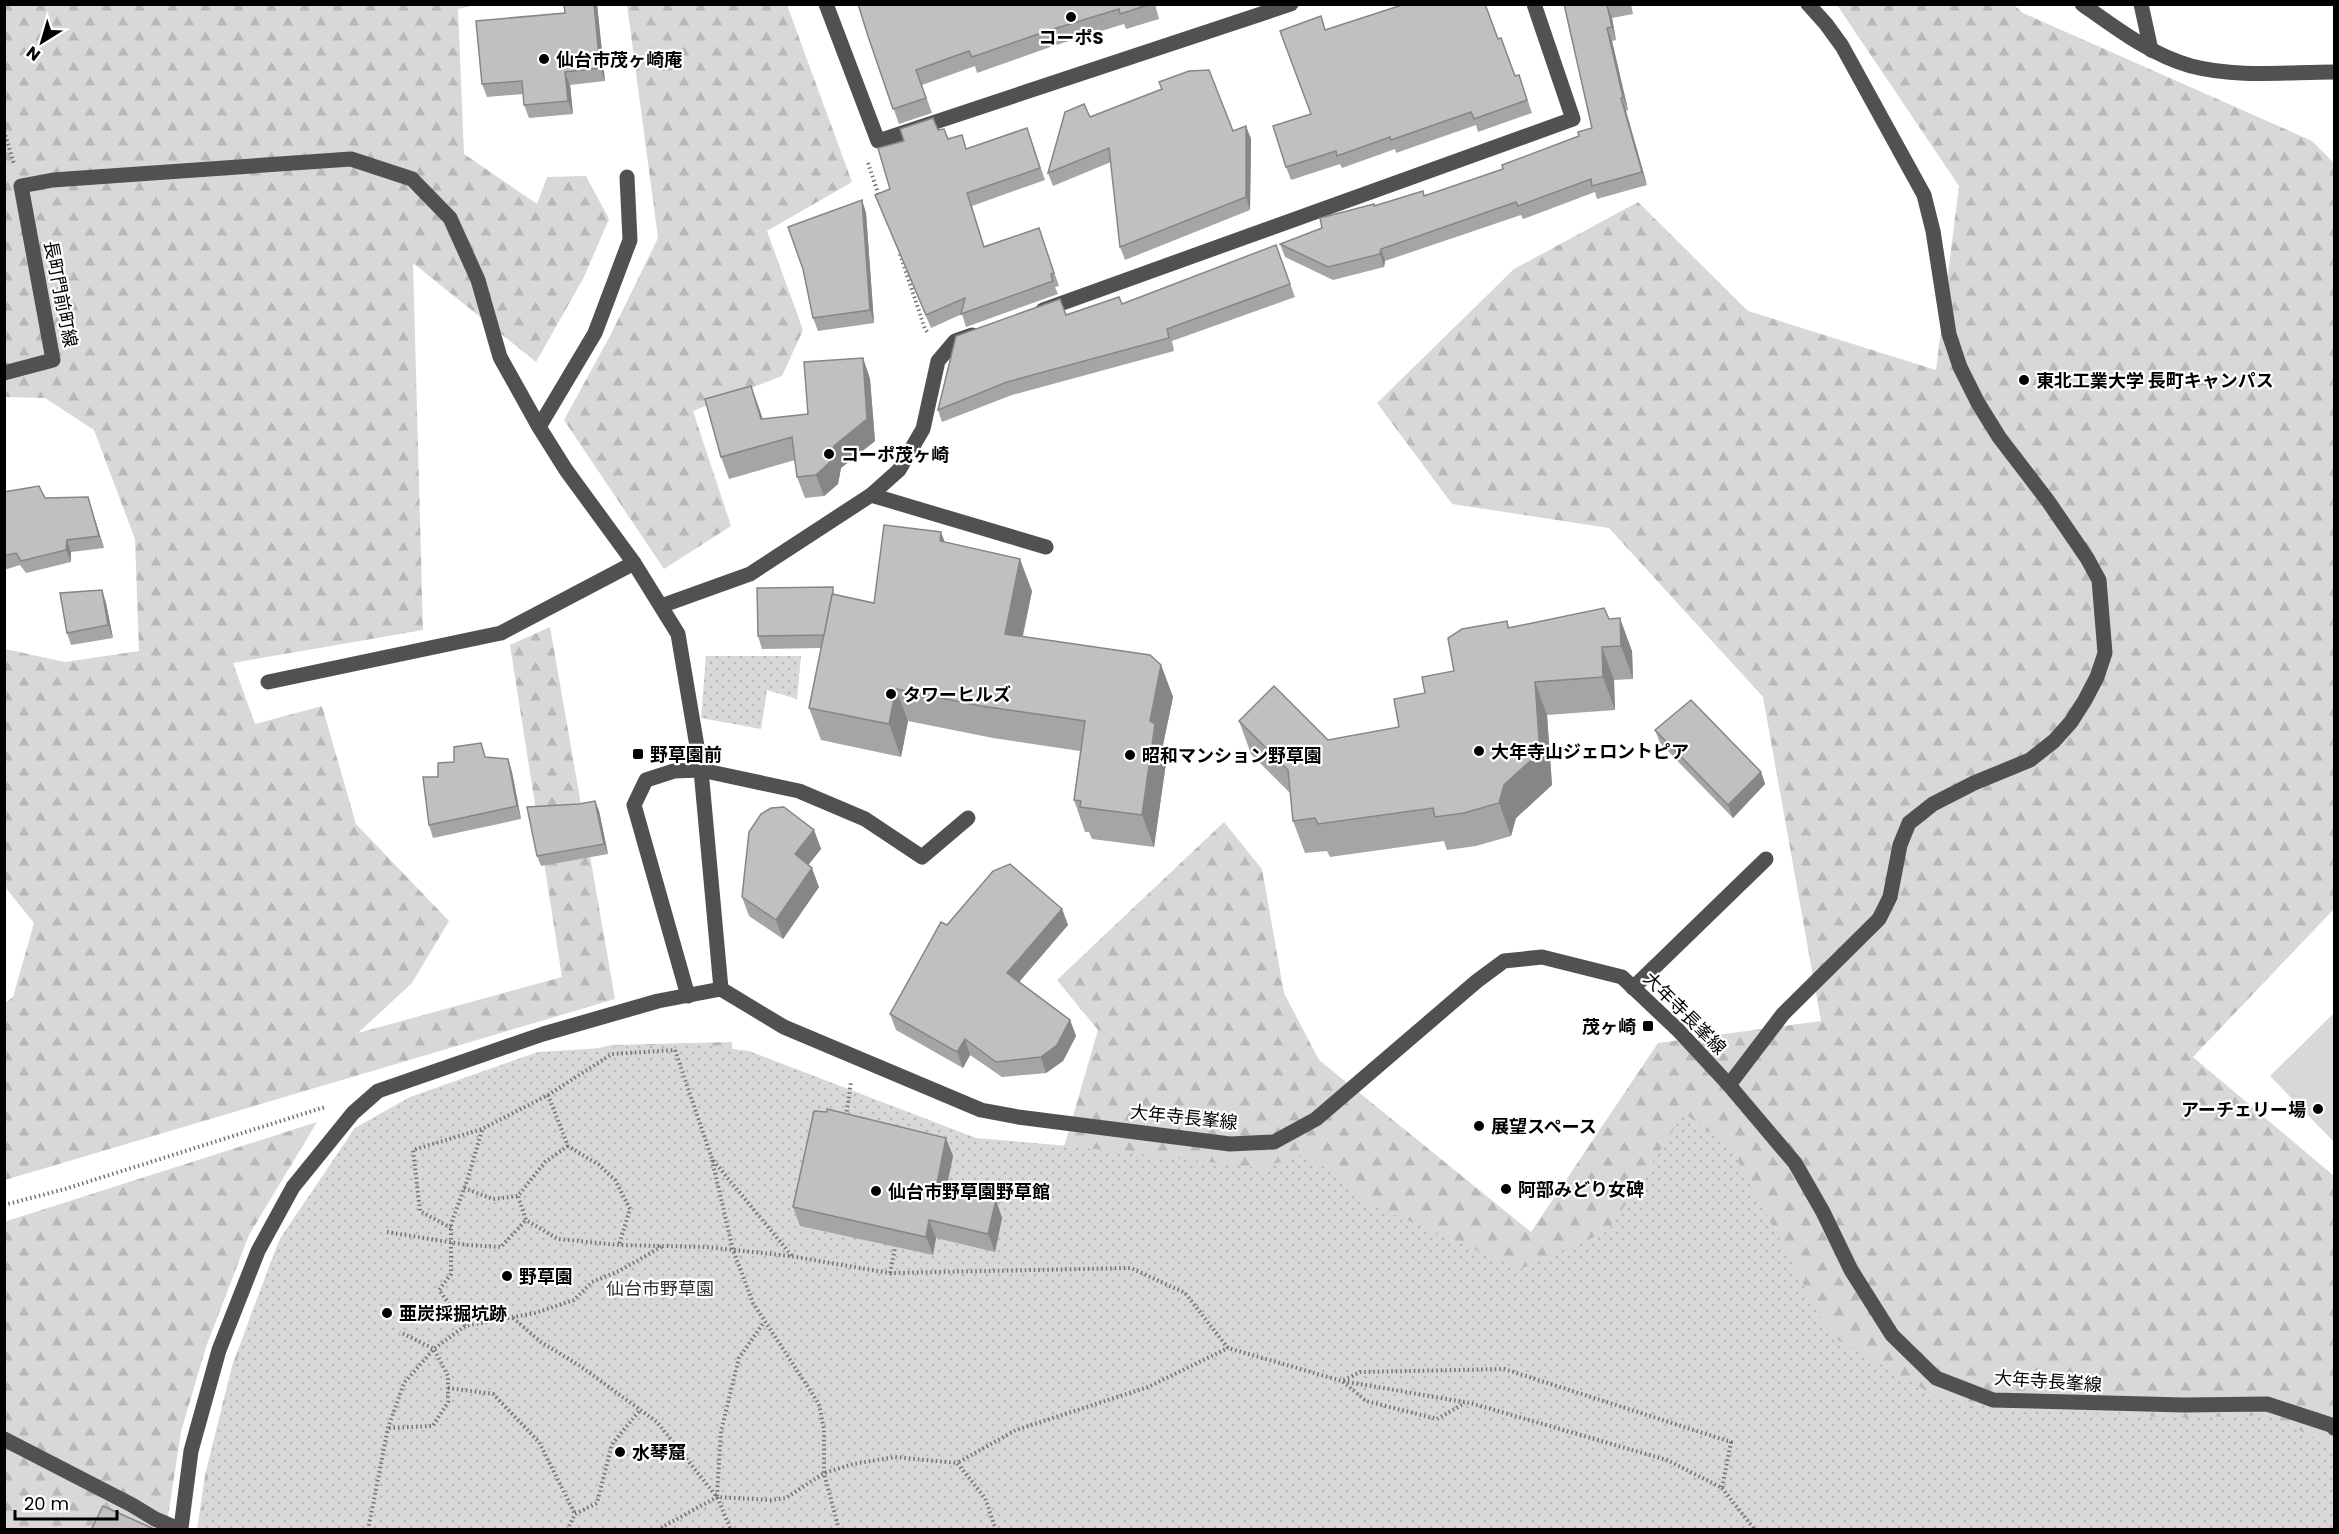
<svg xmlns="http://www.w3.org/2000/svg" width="2339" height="1534" font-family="Poppins,'Noto Sans JP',sans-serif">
<defs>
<pattern id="forest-firs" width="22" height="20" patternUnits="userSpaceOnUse" patternTransform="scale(1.5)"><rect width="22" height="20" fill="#d8d8d8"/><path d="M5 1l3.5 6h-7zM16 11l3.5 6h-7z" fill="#b8b8b8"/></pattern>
<pattern id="park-dots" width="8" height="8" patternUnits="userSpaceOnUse" patternTransform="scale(1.5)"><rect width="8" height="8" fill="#d8d8d8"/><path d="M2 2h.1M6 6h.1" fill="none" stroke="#b8b8b8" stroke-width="1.8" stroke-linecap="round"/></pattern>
</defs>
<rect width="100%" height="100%" fill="#fff"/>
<g fill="url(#forest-firs)">
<path d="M 5,5 L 474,5 L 458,9 L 464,154 L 537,204 L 547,177 L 586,176 L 609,219 L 584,277 L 536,362 L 413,263 L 423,630 L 233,663 L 255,724 L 322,706 L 356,824 L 449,921 L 412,983 L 358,1033 L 562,977 L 510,645 L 550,627 L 615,999 L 5,1180 L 5,1003 L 13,997 L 34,923 L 5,887 L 5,649 L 65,662 L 139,651 L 135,539 L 94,430 L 45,398 L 5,397 Z"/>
<path d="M 627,5 L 787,5 L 852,182 L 767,231 L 803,330 L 782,376 L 693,411 L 731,526 L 664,569 L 564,420 L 611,334 L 658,238 Z"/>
<path d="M 1837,5 L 2014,5 L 2023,13 L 2312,141 L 2334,163 L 2334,909 L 2193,1057 L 2334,1176 L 2334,1529 L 197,1530 L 205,1475 L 232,1366 L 278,1243 L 355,1128 L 495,1071 L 612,1045 L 732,1042 L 735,1154 L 1018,1305 L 1098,1030 L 1057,980 L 1224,822 L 1262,869 L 1284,993 L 1319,1060 L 1531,1232 L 1658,1043 L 1821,1021 L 1763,697 L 1609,528 L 1452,504 L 1377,403 L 1514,269 L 1638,202 L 1748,311 L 1936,370 L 1959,186 Z"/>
<path d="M 317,1122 L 249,1235 L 206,1347 L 181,1432 L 166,1529 L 5,1529 L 4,1222 Z"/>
</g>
<g fill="url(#park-dots)">
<path d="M 706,656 L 801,656 L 797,699 L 767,690 L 761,729 L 701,718 Z"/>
<path d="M 685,1043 L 749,1051 L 976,1138 L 1069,1146 L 1262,1168 L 1306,1153 L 1370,1204 L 1520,1269 L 1608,1231 L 1684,1113 L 1731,1148 L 1831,1336 L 1941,1399 L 2043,1409 L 2173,1418 L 2270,1415 L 2334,1448 L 2334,1530 L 201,1530 L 212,1447 L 250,1317 L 281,1237 L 355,1128 L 410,1097 L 538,1052 Z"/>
</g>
<path fill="#d8d8d8" d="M 2334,1013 L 2334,1142 L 2270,1076 Z"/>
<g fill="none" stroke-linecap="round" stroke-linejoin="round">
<g stroke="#737373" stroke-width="4" stroke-dasharray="1.5 3" stroke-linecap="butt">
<path d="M 4,131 L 14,164"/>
<path d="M 868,163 L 879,196"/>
<path d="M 900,254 L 925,329 L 929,334"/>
<path d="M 548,1095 L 568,1146 L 599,1165 L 615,1180 L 630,1209 L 619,1245"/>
<path d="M 846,1116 L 851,1082"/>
<path d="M 568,1146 L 545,1162 L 518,1196 L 526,1220 L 558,1239 L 619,1245 L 707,1247 L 790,1256 L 890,1273 L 1131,1268 L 1185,1293 L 1228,1348 L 1342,1381 L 1470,1403 L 1667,1460 L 1722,1488 L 1731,1442 L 1504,1369 L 1360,1372 L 1342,1381 L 1366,1401 L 1437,1419 L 1465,1403"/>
<path d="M 712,1160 L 733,1250 L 753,1303 L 819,1404 L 824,1430 L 824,1473 L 839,1530"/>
<path d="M 464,1188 L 493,1199 L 518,1196"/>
<path d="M 4,1205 L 65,1189 L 325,1107"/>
<path d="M 451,1228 L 420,1211 L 413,1150 L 482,1129 L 548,1095 L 612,1054 L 675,1050 L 712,1159 L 792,1256"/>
<path d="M 387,1232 L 467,1245 L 501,1247 L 526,1220"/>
<path d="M 890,1273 L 896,1243"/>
<path d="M 513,1318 L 541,1342 L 580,1366 L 657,1422 L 717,1497 L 731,1530"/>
<path d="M 465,1326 L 439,1290 L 451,1274 L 451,1224 L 468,1178 L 482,1130"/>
<path d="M 448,1388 L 493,1394 L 539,1442 L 575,1514"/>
<path d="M 389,1428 L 433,1426 L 448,1402 L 448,1376 L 434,1349 L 400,1332"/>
<path d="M 1722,1488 L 1755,1530"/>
<path d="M 717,1496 L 721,1431 L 739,1358 L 764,1322"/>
<path d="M 368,1530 L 388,1428 L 404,1383 L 434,1349 L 465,1326 L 535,1313 L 574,1300 L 592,1282 L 619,1271 L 663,1246"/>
<path d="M 567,1530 L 575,1514 L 597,1503 L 612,1444 L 640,1410"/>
<path d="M 657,1530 L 717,1497 L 771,1500 L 786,1498 L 824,1473 L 853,1464 L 895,1457 L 957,1463"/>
<path d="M 996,1530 L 985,1498 L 957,1463 L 1016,1430 L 1148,1387 L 1228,1348"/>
</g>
<g stroke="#515151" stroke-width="15">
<path d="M 826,4 L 878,141 L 1291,4"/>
<path d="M 2082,4 C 2116,28 2151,55 2191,66 C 2237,78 2287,72 2334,72"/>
<path d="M 2141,4 L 2151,50"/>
<path d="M 1043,310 L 1573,119 L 1534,4"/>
<path d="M 4,373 L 53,360 L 21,186 L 53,180 L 351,159 L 412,179 L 450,218 L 478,280 L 500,357 L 539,427 L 566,470 L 634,563 L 678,634 L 701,770 L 721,989"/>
<path d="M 539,427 L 595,333 L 630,240 L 627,177"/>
<path d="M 871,495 L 1046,547"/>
<path d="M 661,606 L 750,574 L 871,495 L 899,470 L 923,429 L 938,361 L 955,341 L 972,335"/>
<path d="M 268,682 L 501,633 L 634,563"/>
<path d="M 1633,988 L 1766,859"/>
<path d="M 721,989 L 784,1027 L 981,1110 L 1018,1117 L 1230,1144 L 1274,1142 L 1316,1119 L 1477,981 L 1504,961 L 1542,957 L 1622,977 L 1678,1030 L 1729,1085 L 1795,1163 L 1823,1212 L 1851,1270 L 1892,1335 L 1936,1378 L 1993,1400 L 2184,1405 L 2267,1404 L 2331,1425 L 2334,1428"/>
<path d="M 688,996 L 634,805 L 646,780 L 674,771 L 701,770 L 799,791 L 865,819 L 922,857 L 968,818"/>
<path d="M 1729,1085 L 1783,1014 L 1879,919 L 1890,897 L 1900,845 L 1909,823 L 1933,804 L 1974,783 L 2030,760 L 2054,741 L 2071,722 L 2085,700 L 2097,677 L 2105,653 L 2099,580 L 2087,558 L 2048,501 L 1999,437 L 1978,403 L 1960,367 L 1949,334 L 1933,231 L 1924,195 L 1842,46 L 1826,24 L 1808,4"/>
<path d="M 4,1439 L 132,1505 L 155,1519 L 181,1530"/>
<path d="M 181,1528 L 191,1451 L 219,1350 L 258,1251 L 293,1187 L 353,1113 L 378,1091 L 543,1034 L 658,1001 L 721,989"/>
</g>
</g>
<g fill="#a5a5a5">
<path d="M 597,4 L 605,81 L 570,85 L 573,114 L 529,118 L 524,105 L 523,94 L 487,97 L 482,84 L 565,13 Z"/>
<path d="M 858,4 L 1155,4 L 1159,19 L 1126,29 L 1124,24 L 1053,46 L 977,73 L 975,66 L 922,85 L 932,113 L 899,124 L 868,36 Z"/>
<path d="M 1564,4 L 1631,4 L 1633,14 L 1612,18 L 1616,40 L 1612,41 L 1628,110 L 1626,111 L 1647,185 L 1597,199 L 1595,192 L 1523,219 L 1521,215 L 1385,261 L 1384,267 L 1333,280 L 1285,257 L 1280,244 L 1322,228 L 1425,196 L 1503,169 L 1579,136 L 1592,128 Z"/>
<path d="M 1326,30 L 1498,39 L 1515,76 L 1519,75 L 1532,113 L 1478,132 L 1476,125 L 1396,153 L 1395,149 L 1342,168 L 1340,164 L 1291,180 L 1286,167 L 1311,114 Z"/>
<path d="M 1090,117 L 1233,131 L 1246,126 L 1251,139 L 1250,210 L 1125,260 L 1120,247 L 1111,162 L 1053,186 L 1048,173 Z"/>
<path d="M 1027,128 L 1045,180 L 972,206 L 984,246 L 1039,228 L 1059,286 L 1055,287 L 1058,294 L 966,327 L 962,314 L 931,328 L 875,195 L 890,189 L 948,139 L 967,149 Z"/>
<path d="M 862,200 L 866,213 L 874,323 L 818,331 L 813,318 Z"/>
<path d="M 1276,245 L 1295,297 L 1172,341 L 1174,351 L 1012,395 L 942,422 L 938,410 L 1066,315 L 1122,304 Z"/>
<path d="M 863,358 L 870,379 L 875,441 L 841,468 L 838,484 L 824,496 L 805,498 L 797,477 L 795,460 L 729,479 L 721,457 L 751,386 L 763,419 L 808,414 Z"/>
<path d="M 4,492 L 45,498 L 92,510 L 104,548 L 71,552 L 71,562 L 26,573 L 20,565 L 4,570 Z"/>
<path d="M 945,542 L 1032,591 L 1023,636 L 1161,665 L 1173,697 L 1163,745 L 1167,756 L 1154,847 L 1092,839 L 1089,832 L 1085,832 L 1074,800 L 1080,751 L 993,738 L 908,721 L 901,757 L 821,740 L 809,708 L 821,648 L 762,649 L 758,636 L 836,595 L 874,603 Z"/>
<path d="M 102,590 L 106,603 L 113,638 L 71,645 L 67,633 Z"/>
<path d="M 1609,619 L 1632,651 L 1633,679 L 1614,680 L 1615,710 L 1547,715 L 1552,785 L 1516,818 L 1511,836 L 1476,846 L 1447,850 L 1444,841 L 1330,857 L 1327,851 L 1305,853 L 1293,821 L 1291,794 L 1251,754 L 1239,721 L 1328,740 L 1399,727 L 1425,693 L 1454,671 L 1507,621 L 1509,627 Z"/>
<path d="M 1655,730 L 1761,772 L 1765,784 L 1733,818 L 1660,743 Z"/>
<path d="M 486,757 L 508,759 L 512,772 L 521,819 L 433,838 L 429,825 L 454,762 Z"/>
<path d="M 595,801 L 599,811 L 608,854 L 541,866 L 537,856 L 579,804 Z"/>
<path d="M 814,830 L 821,849 L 808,865 L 819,887 L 783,939 L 749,916 L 742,897 Z"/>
<path d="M 1062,909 L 1068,925 L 1019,982 L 1070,1020 L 1076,1036 L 1063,1061 L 1046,1073 L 1002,1077 L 970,1055 L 963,1068 L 896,1030 L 890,1014 L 947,925 Z"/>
<path d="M 953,1156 L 946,1191 L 996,1200 L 1002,1218 L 995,1252 L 936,1238 L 933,1255 L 800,1226 L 793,1207 Z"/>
</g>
<g fill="#868686">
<path d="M 594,4 L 597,4 L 605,81 L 600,68 Z"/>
<path d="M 1607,5 L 1612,18 L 1616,40 L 1612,27 Z"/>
<path d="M 1607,28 L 1612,41 L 1628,110 L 1623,97 Z"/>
<path d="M 565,72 L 570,85 L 573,114 L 568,101 Z"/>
<path d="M 1621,98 L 1626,111 L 1647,185 L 1642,172 Z"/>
<path d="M 1246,126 L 1251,139 L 1250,210 L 1246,197 Z"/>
<path d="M 862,200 L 866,213 L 874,323 L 870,310 Z"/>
<path d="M 1381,249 L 1385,261 L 1384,267 L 1380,254 Z"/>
<path d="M 863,358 L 870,379 L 875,441 L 841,468 L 838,484 L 824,496 L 816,475 L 834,446 Z"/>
<path d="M 751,386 L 759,408 L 769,441 L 761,419 Z"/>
<path d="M 88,497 L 92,510 L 104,548 L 99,536 Z"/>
<path d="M 941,532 L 953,564 L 940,541 Z"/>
<path d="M 67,540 L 71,552 L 71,562 L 66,550 Z"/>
<path d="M 1020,559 L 1032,591 L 1016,666 L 1005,634 Z"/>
<path d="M 102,590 L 106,603 L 113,638 L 108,625 Z"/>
<path d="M 1620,618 L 1632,651 L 1633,679 L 1621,646 Z"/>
<path d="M 1602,647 L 1614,680 L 1615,710 L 1603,677 Z"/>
<path d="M 1161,665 L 1173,697 L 1163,745 L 1167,756 L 1154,847 L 1142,815 L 1150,721 Z"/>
<path d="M 1535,682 L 1547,715 L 1552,785 L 1516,818 L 1511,836 L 1499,803 L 1504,785 Z"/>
<path d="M 896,689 L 908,721 L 901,757 L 889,724 Z"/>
<path d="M 508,759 L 512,772 L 521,819 L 517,806 Z"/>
<path d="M 1761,772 L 1765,784 L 1733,818 L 1728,805 Z"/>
<path d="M 595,801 L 599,811 L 608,854 L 604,844 Z"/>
<path d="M 814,830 L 821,849 L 802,873 L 795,854 Z"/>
<path d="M 812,868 L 819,887 L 783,939 L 776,920 Z"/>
<path d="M 1062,909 L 1068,925 L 1013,989 L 1007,973 Z"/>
<path d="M 1070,1020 L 1076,1036 L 1063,1061 L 1046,1073 L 1041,1057 Z"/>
<path d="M 965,1039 L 970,1055 L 963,1068 L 957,1052 Z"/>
<path d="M 946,1138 L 953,1156 L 942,1207 L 936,1189 Z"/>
<path d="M 996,1200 L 1002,1218 L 995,1252 L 988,1234 Z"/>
<path d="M 929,1220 L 936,1238 L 933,1255 L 926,1237 Z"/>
</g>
<g fill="#c0c0c0" stroke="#868686" stroke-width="1.5">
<path d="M 564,4 L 594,4 L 600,68 L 565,72 L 568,101 L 524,105 L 522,81 L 482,84 L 476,21 L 565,13 Z"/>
<path d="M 858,4 L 1151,4 L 1120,14 L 1119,9 L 1047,31 L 972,57 L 969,51 L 916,70 L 926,98 L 893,109 L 868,36 Z"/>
<path d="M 1405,4 L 1485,4 L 1498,39 L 1501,38 L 1515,76 L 1519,75 L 1527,100 L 1474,119 L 1471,112 L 1391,140 L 1390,137 L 1337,156 L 1336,151 L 1286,167 L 1273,126 L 1311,114 L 1280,31 L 1321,16 L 1325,30 Z"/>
<path d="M 1564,4 L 1611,4 L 1607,5 L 1612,27 L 1607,28 L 1623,97 L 1621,98 L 1642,172 L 1592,186 L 1591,179 L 1518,206 L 1516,202 L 1381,249 L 1380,254 L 1328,267 L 1280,244 L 1322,228 L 1320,218 L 1374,204 L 1374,206 L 1423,191 L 1424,196 L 1503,169 L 1502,165 L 1579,136 L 1578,132 L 1592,128 Z"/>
<path d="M 1209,70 L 1233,131 L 1246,126 L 1246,197 L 1120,247 L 1109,148 L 1048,173 L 1065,112 L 1084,104 L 1090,117 L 1162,89 L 1159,82 L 1189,71 Z"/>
<path d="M 933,118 L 938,130 L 944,129 L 948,139 L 962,135 L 966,149 L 1027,128 L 1040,168 L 967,193 L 984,247 L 1039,228 L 1054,273 L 1051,274 L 1053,281 L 961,314 L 965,298 L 926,315 L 875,195 L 890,189 L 878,148 L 904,141 L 900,129 Z"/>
<path d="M 862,200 L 870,310 L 813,318 L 803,269 L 788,227 Z"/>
<path d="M 1276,245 L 1290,284 L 1167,329 L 1169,338 L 1007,382 L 938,410 L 956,336 L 1060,299 L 1066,315 L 1119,297 L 1122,304 Z"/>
<path d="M 863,358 L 867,419 L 834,446 L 830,462 L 816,475 L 797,477 L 792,437 L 721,457 L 705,399 L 751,386 L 761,419 L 808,414 L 804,362 Z"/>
<path d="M 39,486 L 45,498 L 88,497 L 99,536 L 67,540 L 66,550 L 21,561 L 16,553 L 4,556 L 4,492 Z"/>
<path d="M 884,525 L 941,532 L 940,541 L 1020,559 L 1005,634 L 1150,655 L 1161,665 L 1150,721 L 1155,724 L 1142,815 L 1080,807 L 1081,801 L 1074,800 L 1085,721 L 981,706 L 896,689 L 889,724 L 809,708 L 832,594 L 874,603 Z"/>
<path d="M 833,587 L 833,594 L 832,594 L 824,635 L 758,636 L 757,588 Z"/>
<path d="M 102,590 L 108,625 L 67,633 L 60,593 Z"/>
<path d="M 1604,608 L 1609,619 L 1620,618 L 1621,646 L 1602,647 L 1603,677 L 1535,682 L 1540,752 L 1504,785 L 1499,803 L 1464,813 L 1435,817 L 1433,808 L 1318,824 L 1315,818 L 1293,821 L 1288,770 L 1239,721 L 1274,686 L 1328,740 L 1399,727 L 1394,699 L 1425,693 L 1422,677 L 1454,671 L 1448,638 L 1462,629 L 1507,621 L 1508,628 Z"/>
<path d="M 1691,700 L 1761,772 L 1728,805 L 1655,730 Z"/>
<path d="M 481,743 L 485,757 L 508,759 L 517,806 L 429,825 L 423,777 L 438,777 L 438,763 L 454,762 L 454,747 Z"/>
<path d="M 595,801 L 604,844 L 537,856 L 527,807 L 579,804 Z"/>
<path d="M 784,807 L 814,830 L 795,854 L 812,868 L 776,920 L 742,897 L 749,832 L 761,814 L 771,808 Z"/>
<path d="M 1010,864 L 1062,909 L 1007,973 L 1070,1020 L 1057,1045 L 1041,1057 L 996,1062 L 965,1039 L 957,1052 L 890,1014 L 941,922 L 947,925 L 993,871 Z"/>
<path d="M 827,1109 L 946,1138 L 936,1189 L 996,1200 L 988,1234 L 929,1220 L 926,1237 L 793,1207 L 814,1111 L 827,1112 Z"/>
<path d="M 103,1506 L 154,1529 L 91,1530 Z"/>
</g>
<g fill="#000" stroke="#fff" stroke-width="2">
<circle cx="1071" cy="17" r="6"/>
<circle cx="544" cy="59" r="6"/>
<circle cx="2024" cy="380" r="6"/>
<circle cx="829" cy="454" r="6"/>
<circle cx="891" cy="694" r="6"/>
<circle cx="1479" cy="751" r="6"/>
<rect x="632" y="748" width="12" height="12" rx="3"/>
<circle cx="1130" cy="755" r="6"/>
<rect x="1642" y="1020" width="12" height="12" rx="3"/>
<circle cx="2318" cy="1109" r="6"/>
<circle cx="1479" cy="1126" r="6"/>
<circle cx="1506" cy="1189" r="6"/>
<circle cx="876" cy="1191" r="6"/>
<circle cx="507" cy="1276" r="6"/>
<circle cx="387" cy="1313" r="6"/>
<circle cx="620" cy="1452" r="6"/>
</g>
<g text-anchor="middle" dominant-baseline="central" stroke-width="4.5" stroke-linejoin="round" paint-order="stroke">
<g font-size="18" font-weight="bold" fill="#000" stroke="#fff" text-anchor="start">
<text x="1071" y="37" text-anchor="middle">コーポS</text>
<text x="556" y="59">仙台市茂ヶ崎庵</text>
<text x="2036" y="380">東北工業大学 長町キャンパス</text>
<text x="841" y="454">コーポ茂ヶ崎</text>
<text x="903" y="694">タワーヒルズ</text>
<text x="1491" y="751">大年寺山ジェロントピア</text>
<text x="650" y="754">野草園前</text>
<text x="1142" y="755">昭和マンション野草園</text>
<text x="1636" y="1026" text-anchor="end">茂ヶ崎</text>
<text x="2306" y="1109" text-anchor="end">アーチェリー場</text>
<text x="1491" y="1126">展望スペース</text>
<text x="1518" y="1189">阿部みどり女碑</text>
<text x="888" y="1191">仙台市野草園野草館</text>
<text x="519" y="1276">野草園</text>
<text x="399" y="1313">亜炭採掘坑跡</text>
<text x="632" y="1452">水琴窟</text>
</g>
<g font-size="18" fill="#000" stroke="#fff">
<text transform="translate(61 294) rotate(79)">長町門前町線</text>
<text transform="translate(1685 1013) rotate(45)">大年寺長峯線</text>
<text transform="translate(1184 1117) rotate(6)">大年寺長峯線</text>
<text transform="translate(2048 1381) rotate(4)">大年寺長峯線</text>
</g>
<g font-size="18" fill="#2f2f2f" stroke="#fff">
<text x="660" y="1288">仙台市野草園</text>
</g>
</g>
<rect width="2339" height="1534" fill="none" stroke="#000000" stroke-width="12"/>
<g transform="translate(42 42) rotate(217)" stroke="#ffffff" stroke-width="4.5" paint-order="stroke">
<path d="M0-4.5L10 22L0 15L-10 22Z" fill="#000000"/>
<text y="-9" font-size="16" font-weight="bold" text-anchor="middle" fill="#000000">N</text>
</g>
<path d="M15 1510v9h102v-9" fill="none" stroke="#000000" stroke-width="3"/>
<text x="24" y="1510" font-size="18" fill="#000000" stroke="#ffffff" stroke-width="4.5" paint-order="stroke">20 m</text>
</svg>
